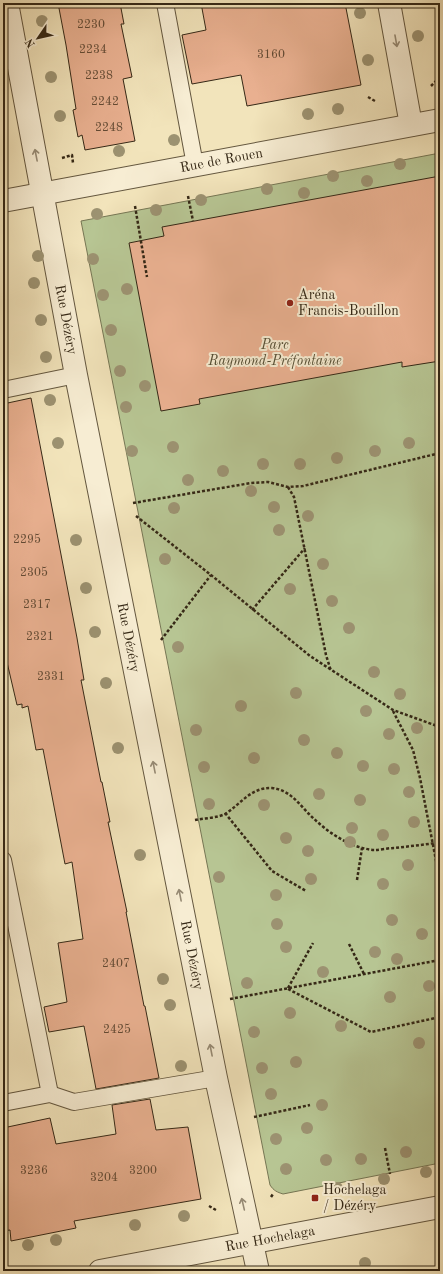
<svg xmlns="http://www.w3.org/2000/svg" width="443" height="1274" font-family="'Old Standard TT',serif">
<rect width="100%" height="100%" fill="#f2e4bb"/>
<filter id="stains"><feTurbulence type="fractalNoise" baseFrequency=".005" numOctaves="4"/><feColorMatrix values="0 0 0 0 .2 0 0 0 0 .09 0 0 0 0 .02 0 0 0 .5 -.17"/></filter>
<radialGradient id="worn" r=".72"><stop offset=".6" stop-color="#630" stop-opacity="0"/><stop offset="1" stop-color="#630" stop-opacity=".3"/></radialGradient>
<path fill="#b7c593" stroke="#767654" d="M 440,153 L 440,1163 L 283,1194 C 277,1192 274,1191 270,1185 L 81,221 Z"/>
<g fill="#e9b090" stroke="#352816">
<path d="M 58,3 L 120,3 L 124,24 L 121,24 L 132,77 L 123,79 L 135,141 L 85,150 L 82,135 L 78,137 L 73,110 L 76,109 L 66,45 Z"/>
<path d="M 201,3 L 345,3 L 361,85 L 247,106 L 241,75 L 192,84 L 182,35 L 206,30 Z"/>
<path d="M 440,176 L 440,361 L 402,367 L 402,362 L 199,399 L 200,404 L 161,411 L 129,243 L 164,236 L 162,227 Z"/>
<path d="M 31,398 L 77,638 L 84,680 L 81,680 L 101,782 L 102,782 L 110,822 L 108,822 L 127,912 L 126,912 L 144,1006 L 145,1006 L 159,1078 L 96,1089 L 84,1026 L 49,1032 L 44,1007 L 67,1002 L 58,943 L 83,939 L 72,862 L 65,864 L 43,749 L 36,750 L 28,706 L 22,708 L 22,704 L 17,705 L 3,645 L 3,404 Z"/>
<path d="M 150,1099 L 156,1130 L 188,1127 L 201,1199 L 74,1221 L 76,1228 L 11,1241 L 10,1230 L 3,1231 L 3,1128 L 50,1118 L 56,1144 L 116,1134 L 112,1105 Z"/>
</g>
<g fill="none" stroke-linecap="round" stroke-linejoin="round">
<g stroke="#64573f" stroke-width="18">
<g id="service">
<path d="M 165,3 L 195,165"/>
<path d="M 3,390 L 76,375"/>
<path d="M 3,860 L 50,1094"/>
<path d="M 3,1103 L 50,1094 L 74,1102 L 216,1078"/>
</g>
</g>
<g stroke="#64573f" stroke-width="24">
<g id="minor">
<path id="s1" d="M 7,3 L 76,375 L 216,1078 L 258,1271"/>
<path d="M 389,3 L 411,125"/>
<path id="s2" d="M 3,201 L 440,120"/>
</g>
</g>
<g stroke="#64573f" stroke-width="24">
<g id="tertiary">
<path id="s3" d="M 100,1271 L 440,1207"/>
</g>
</g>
<g stroke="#352816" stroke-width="2.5" stroke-dasharray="3 2" stroke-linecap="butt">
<path d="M 431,86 L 437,80"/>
<path d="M 368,97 L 375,101"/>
<path d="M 62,158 L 72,155 L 73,163"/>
<path d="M 188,196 L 193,221"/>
<path d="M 135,206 L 147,277"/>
<path d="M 288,487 L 294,497 L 326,655 L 331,671"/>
<path d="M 133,503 L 251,483 L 268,482 L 288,487 L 303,486 L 440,453"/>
<path d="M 136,516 L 211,575 L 310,656 L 393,710 L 440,727"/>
<path d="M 252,610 L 305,548"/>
<path d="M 161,640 L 211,575"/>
<path d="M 393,711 L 413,750 L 420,778 L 440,881"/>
<path d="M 225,813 L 272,871 L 306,891"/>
<path d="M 195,820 C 205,818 217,818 225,814 C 241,804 251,787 272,788 C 290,790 299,804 310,815 C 327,832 350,848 374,850 C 380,850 388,848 395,848 C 410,846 425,845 440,842"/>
<path d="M 357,880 L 362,848"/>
<path d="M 349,944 L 364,974"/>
<path d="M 288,988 L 313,943"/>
<path d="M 288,989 L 371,1032 L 440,1017"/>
<path d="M 230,999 L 440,960"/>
<path d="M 254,1117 L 310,1105"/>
<path d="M 385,1148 L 390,1174"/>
<path d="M 271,1197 L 273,1194"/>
<path d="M 209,1206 L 216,1210"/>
</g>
<use href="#service" stroke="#f7edd3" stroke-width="16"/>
<use href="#minor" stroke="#f7edd3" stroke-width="22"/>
<use href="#tertiary" stroke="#f7edd3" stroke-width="22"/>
</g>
<g fill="#9c9271">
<circle cx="360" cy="13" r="6"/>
<circle cx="42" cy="21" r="6"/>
<circle cx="418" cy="36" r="6"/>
<circle cx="368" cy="60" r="6"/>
<circle cx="51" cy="77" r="6"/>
<circle cx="338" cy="109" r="6"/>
<circle cx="308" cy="114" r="6"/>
<circle cx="60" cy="116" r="6"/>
<circle cx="174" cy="140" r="6"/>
<circle cx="119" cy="151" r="6"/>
<circle cx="400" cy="164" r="6"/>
<circle cx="333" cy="176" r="6"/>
<circle cx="367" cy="181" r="6"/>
<circle cx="267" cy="189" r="6"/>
<circle cx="304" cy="193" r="6"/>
<circle cx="201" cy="200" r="6"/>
<circle cx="156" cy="210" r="6"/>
<circle cx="97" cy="214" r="6"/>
<circle cx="38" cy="256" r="6"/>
<circle cx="93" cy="259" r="6"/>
<circle cx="34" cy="283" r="6"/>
<circle cx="127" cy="289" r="6"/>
<circle cx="103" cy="295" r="6"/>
<circle cx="41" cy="320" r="6"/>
<circle cx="111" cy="330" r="6"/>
<circle cx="46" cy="357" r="6"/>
<circle cx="120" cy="371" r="6"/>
<circle cx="145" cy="386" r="6"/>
<circle cx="50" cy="400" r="6"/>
<circle cx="126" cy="407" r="6"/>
<circle cx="58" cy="443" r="6"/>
<circle cx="409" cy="443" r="6"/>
<circle cx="173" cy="447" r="6"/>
<circle cx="132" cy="451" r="6"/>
<circle cx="375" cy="451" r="6"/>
<circle cx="337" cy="458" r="6"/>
<circle cx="263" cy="464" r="6"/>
<circle cx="300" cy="464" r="6"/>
<circle cx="223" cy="471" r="6"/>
<circle cx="188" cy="480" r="6"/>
<circle cx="251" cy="491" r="6"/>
<circle cx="274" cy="507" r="6"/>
<circle cx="174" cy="508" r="6"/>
<circle cx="308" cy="516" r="6"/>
<circle cx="279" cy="530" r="6"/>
<circle cx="76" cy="540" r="6"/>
<circle cx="165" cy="559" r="6"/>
<circle cx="323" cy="564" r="6"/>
<circle cx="86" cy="588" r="6"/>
<circle cx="290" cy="589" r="6"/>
<circle cx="332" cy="601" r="6"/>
<circle cx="349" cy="628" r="6"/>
<circle cx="95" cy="632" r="6"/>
<circle cx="178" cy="647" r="6"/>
<circle cx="374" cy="672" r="6"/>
<circle cx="106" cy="683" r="6"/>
<circle cx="296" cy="693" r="6"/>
<circle cx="400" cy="694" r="6"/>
<circle cx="241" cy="706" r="6"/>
<circle cx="366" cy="711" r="6"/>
<circle cx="417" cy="728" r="6"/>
<circle cx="196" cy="730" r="6"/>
<circle cx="389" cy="734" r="6"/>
<circle cx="304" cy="740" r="6"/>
<circle cx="118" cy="748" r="6"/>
<circle cx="337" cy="753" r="6"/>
<circle cx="254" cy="758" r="6"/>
<circle cx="363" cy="766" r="6"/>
<circle cx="204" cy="767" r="6"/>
<circle cx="394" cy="769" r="6"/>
<circle cx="409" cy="792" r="6"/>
<circle cx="319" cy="794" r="6"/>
<circle cx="360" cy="800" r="6"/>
<circle cx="209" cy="804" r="6"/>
<circle cx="264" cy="805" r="6"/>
<circle cx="414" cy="822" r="6"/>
<circle cx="352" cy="828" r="6"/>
<circle cx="383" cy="835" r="6"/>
<circle cx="286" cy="838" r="6"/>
<circle cx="350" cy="842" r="6"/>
<circle cx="308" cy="851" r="6"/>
<circle cx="140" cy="855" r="6"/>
<circle cx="408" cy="865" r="6"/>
<circle cx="219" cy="877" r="6"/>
<circle cx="311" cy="879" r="6"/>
<circle cx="383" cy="884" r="6"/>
<circle cx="276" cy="895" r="6"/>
<circle cx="392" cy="920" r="6"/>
<circle cx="277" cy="924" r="6"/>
<circle cx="422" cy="934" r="6"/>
<circle cx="286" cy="947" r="6"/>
<circle cx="375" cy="952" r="6"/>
<circle cx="397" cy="959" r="6"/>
<circle cx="323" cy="972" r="6"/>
<circle cx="163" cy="979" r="6"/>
<circle cx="247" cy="983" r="6"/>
<circle cx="429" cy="986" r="6"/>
<circle cx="390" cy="997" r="6"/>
<circle cx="170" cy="1005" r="6"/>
<circle cx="290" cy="1013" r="6"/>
<circle cx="341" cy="1026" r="6"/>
<circle cx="254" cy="1032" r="6"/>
<circle cx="419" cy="1043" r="6"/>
<circle cx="296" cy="1062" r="6"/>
<circle cx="181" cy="1066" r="6"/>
<circle cx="262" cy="1068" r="6"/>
<circle cx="271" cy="1094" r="6"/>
<circle cx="322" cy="1105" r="6"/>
<circle cx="307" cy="1128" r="6"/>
<circle cx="276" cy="1139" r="6"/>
<circle cx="406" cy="1152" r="6"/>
<circle cx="361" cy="1159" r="6"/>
<circle cx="326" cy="1160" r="6"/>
<circle cx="286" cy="1169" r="6"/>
<circle cx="426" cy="1172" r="6"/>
<circle cx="384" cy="1179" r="6"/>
<circle cx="337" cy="1188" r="6"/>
<circle cx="184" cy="1216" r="6"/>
<circle cx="135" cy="1225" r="6"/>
<circle cx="56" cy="1240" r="6"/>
<circle cx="28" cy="1245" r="6"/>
<circle cx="365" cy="1263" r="6"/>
</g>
<defs><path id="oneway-shaft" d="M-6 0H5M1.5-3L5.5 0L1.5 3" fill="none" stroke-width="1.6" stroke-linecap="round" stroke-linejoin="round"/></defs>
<g stroke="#968a74">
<use href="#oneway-shaft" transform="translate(396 41) rotate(80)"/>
<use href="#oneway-shaft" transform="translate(36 155) rotate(-101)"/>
<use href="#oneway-shaft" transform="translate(154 767) rotate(-101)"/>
<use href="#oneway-shaft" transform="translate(180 895) rotate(-101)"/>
<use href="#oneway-shaft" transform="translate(211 1050) rotate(-101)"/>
<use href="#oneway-shaft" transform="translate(243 1204) rotate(-103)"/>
</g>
<g fill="#8f2418" stroke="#f7edd3" stroke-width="1.5">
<circle cx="290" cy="303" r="4"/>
<rect x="311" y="1194" width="8" height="8" rx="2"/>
</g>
<g text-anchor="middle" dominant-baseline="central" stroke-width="4" stroke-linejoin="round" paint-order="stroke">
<g font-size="12" fill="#624a34">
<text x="91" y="25">2230</text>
<text x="93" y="50">2234</text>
<text x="271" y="55">3160</text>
<text x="99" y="76">2238</text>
<text x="105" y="102">2242</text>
<text x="109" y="128">2248</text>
<text x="27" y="540">2295</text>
<text x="34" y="573">2305</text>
<text x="37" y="605">2317</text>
<text x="40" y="637">2321</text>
<text x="51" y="677">2331</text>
<text x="116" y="964">2407</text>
<text x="117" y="1030">2425</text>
<text x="34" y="1171">3236</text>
<text x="143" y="1171">3200</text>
<text x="104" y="1178">3204</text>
</g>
<g font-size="14" fill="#352816" stroke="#f7edd3">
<text stroke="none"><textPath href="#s2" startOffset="222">Rue de Rouen</textPath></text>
<text stroke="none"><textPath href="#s1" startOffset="322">Rue Dézéry</textPath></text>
<text stroke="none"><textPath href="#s1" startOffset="646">Rue Dézéry</textPath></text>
<text stroke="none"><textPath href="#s1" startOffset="970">Rue Dézéry</textPath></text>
<text stroke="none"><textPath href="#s3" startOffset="173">Rue Hochelaga</textPath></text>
</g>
<g font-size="14" fill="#352816" stroke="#f7edd3" text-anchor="start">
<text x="298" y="295">Aréna<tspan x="298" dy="16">Francis-Bouillon</tspan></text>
<text x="323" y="1190">Hochelaga<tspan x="323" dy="16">/ Dézéry</tspan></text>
</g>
<g font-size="14" font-style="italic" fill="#564f35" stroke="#f7edd3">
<text x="275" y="345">Parc<tspan x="275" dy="16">Raymond-Préfontaine</tspan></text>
</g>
</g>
<rect width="443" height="1274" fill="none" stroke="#f2e4bb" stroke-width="16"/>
<rect x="4" y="4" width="435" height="1266" fill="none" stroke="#352816" stroke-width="2"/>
<rect x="8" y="8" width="427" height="1258" fill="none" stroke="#352816"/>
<g transform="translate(38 38) rotate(236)" stroke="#f7edd3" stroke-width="3" paint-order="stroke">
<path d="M0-3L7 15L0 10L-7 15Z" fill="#352816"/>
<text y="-6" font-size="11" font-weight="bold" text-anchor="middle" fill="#352816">N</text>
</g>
<rect width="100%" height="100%" filter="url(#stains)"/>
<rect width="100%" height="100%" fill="url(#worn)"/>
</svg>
